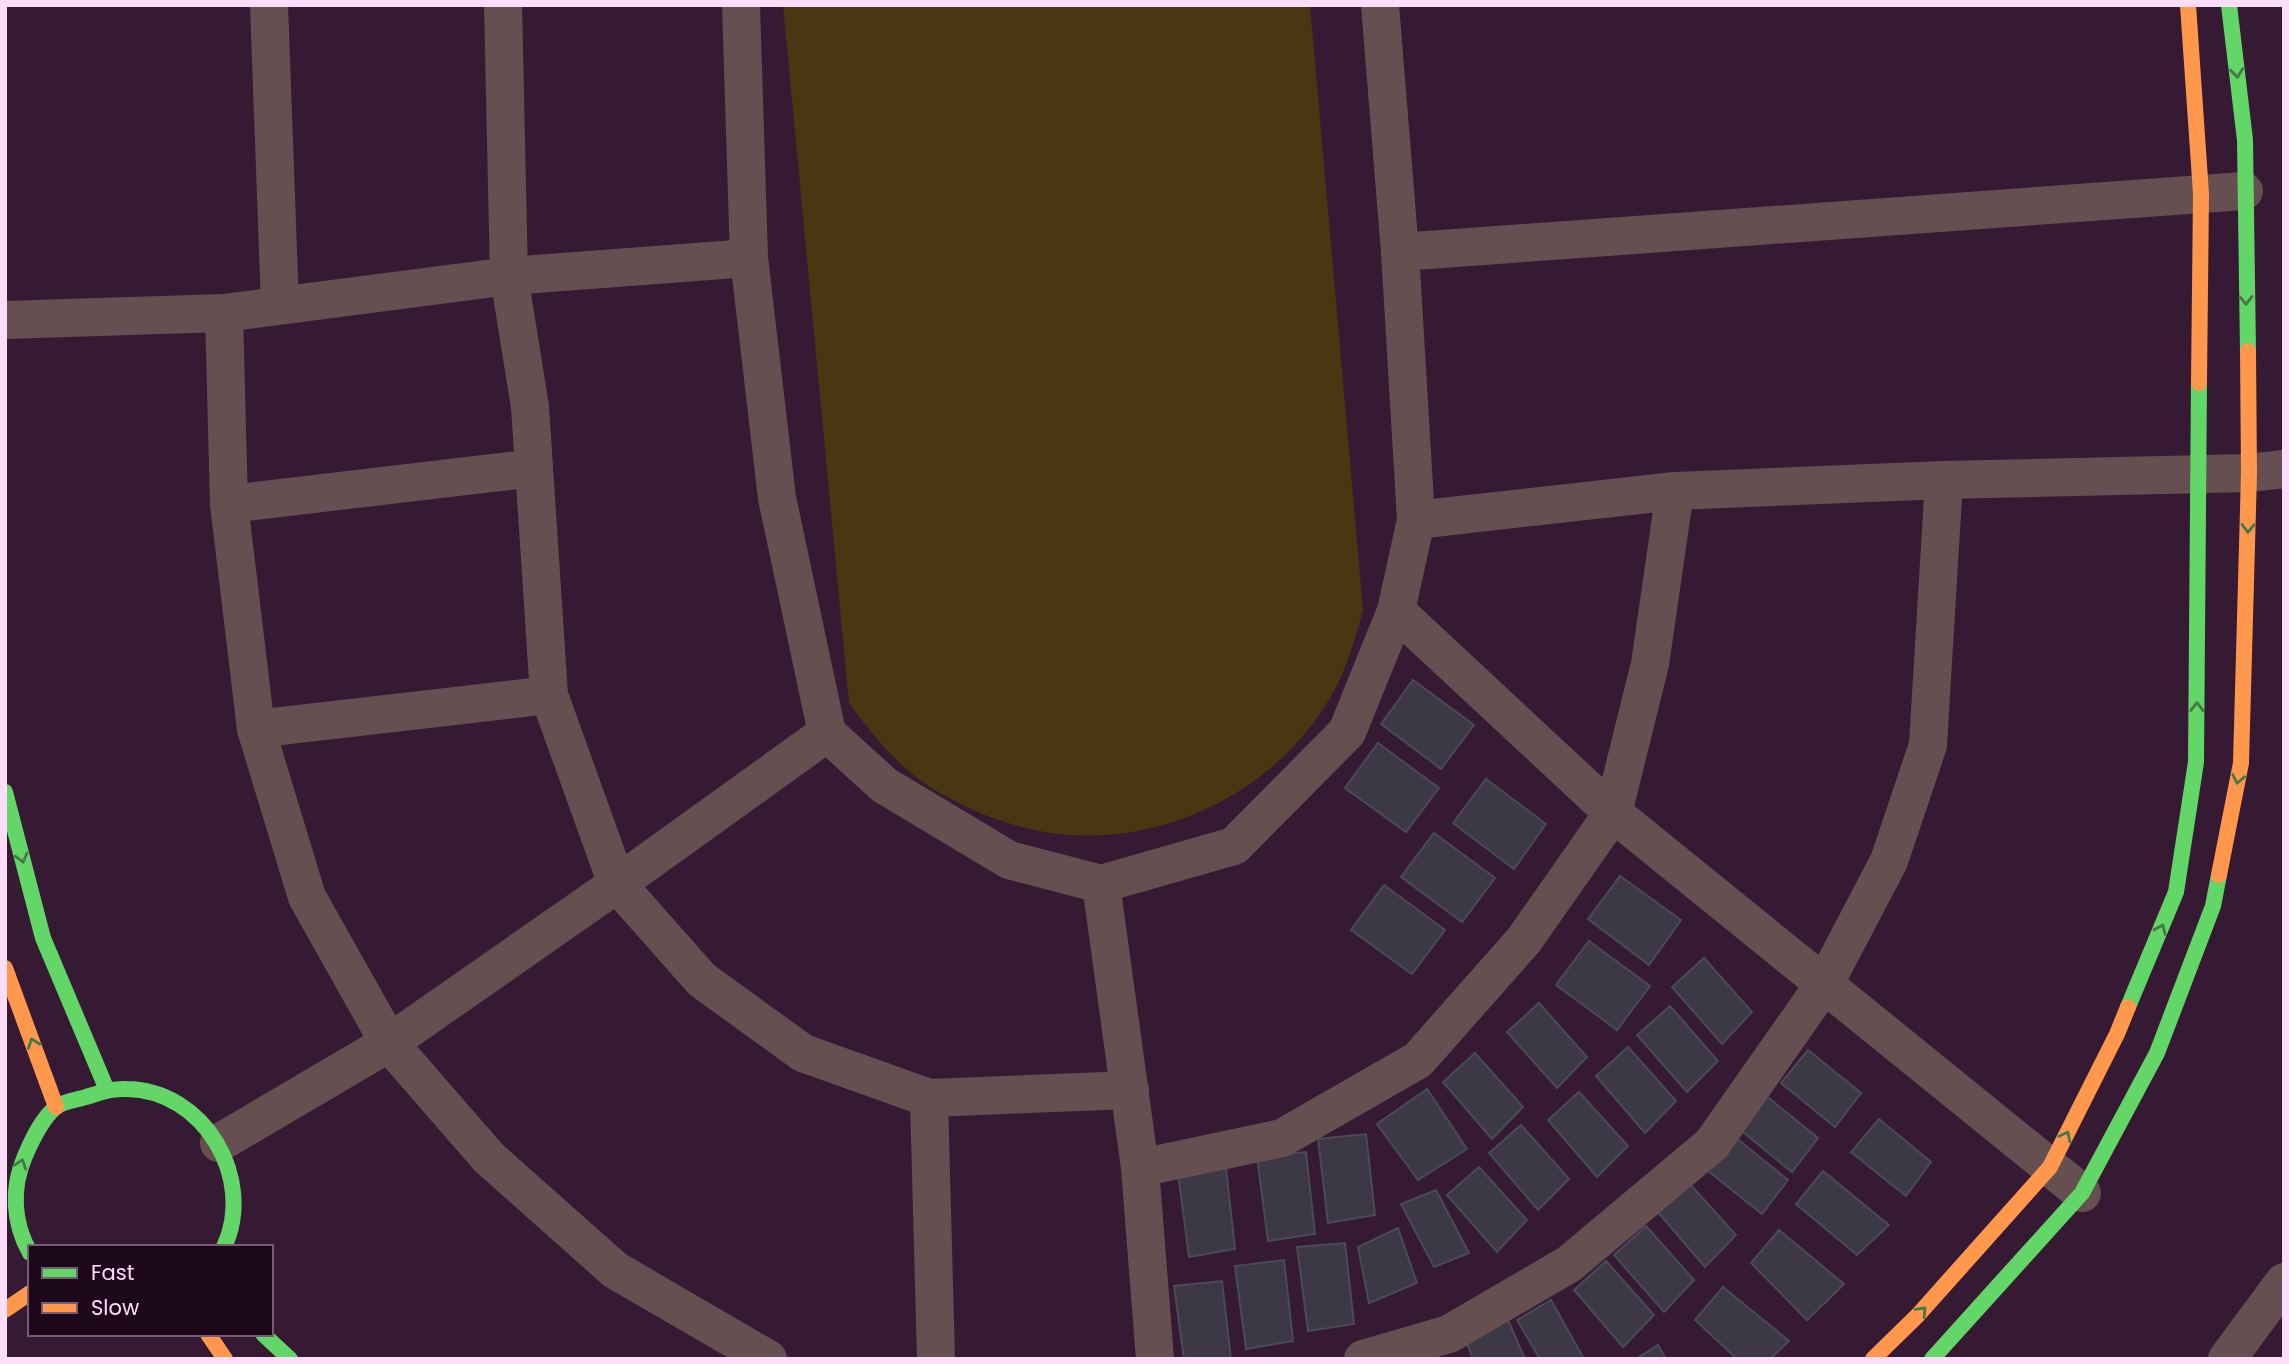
<svg xmlns="http://www.w3.org/2000/svg" width="2289" height="1364" font-family="Poppins,sans-serif">
<rect width="100%" height="100%" fill="#361a34"/>
<path fill="#483711" d="M 783,5 L 1310,5 L 1363,610 C 1356,636 1349,661 1337,685 C 1288,782 1177,843 1069,835 C 1019,831 972,813 930,787 C 897,766 872,734 849,703 Z"/>
<g fill="#3c3846" stroke="#484b59" stroke-width="2">
<path d="M 1413,680 L 1474,725 L 1441,769 L 1381,724 Z"/>
<path d="M 1378,743 L 1439,788 L 1406,832 L 1345,788 Z"/>
<path d="M 1486,779 L 1546,824 L 1514,869 L 1453,823 Z"/>
<path d="M 1434,833 L 1495,878 L 1462,922 L 1401,877 Z"/>
<path d="M 1620,876 L 1681,920 L 1649,965 L 1588,919 Z"/>
<path d="M 1384,885 L 1445,930 L 1412,974 L 1351,930 Z"/>
<path d="M 1589,941 L 1650,986 L 1617,1030 L 1556,985 Z"/>
<path d="M 1704,958 L 1752,1012 L 1722,1044 L 1672,987 Z"/>
<path d="M 1539,1003 L 1587,1057 L 1557,1088 L 1507,1032 Z"/>
<path d="M 1670,1006 L 1718,1061 L 1687,1092 L 1637,1035 Z"/>
<path d="M 1628,1047 L 1676,1101 L 1645,1133 L 1596,1076 Z"/>
<path d="M 1808,1050 L 1861,1093 L 1835,1127 L 1781,1083 Z"/>
<path d="M 1475,1053 L 1523,1107 L 1492,1139 L 1443,1082 Z"/>
<path d="M 1427,1089 L 1467,1149 L 1418,1180 L 1377,1124 Z"/>
<path d="M 1579,1092 L 1628,1146 L 1597,1177 L 1548,1120 Z"/>
<path d="M 1765,1095 L 1818,1138 L 1792,1172 L 1738,1128 Z"/>
<path d="M 1879,1119 L 1931,1162 L 1906,1196 L 1851,1152 Z"/>
<path d="M 1521,1125 L 1569,1179 L 1538,1210 L 1489,1153 Z"/>
<path d="M 1366,1134 L 1375,1215 L 1328,1223 L 1318,1139 Z"/>
<path d="M 1735,1137 L 1788,1180 L 1762,1214 L 1707,1170 Z"/>
<path d="M 1306,1152 L 1315,1234 L 1268,1241 L 1257,1157 Z"/>
<path d="M 1479,1167 L 1527,1220 L 1497,1252 L 1447,1195 Z"/>
<path d="M 1226,1168 L 1235,1249 L 1189,1257 L 1178,1173 Z"/>
<path d="M 1823,1171 L 1889,1225 L 1857,1255 L 1796,1204 Z"/>
<path d="M 1688,1182 L 1736,1235 L 1705,1267 L 1656,1210 Z"/>
<path d="M 1436,1190 L 1469,1253 L 1434,1267 L 1401,1204 Z"/>
<path d="M 1646,1226 L 1694,1280 L 1664,1312 L 1614,1255 Z"/>
<path d="M 1398,1228 L 1417,1283 L 1369,1303 L 1358,1247 Z"/>
<path d="M 1779,1230 L 1844,1284 L 1807,1320 L 1751,1263 Z"/>
<path d="M 1345,1243 L 1354,1324 L 1308,1331 L 1297,1247 Z"/>
<path d="M 1284,1260 L 1293,1341 L 1246,1349 L 1235,1266 Z"/>
<path d="M 1606,1261 L 1654,1315 L 1623,1347 L 1574,1290 Z"/>
<path d="M 1222,1281 L 1231,1359 L 1184,1359 L 1174,1286 Z"/>
<path d="M 1723,1287 L 1789,1341 L 1770,1359 L 1737,1359 L 1695,1320 Z"/>
<path d="M 1551,1300 L 1584,1359 L 1540,1359 L 1517,1320 Z"/>
<path d="M 1507,1318 L 1525,1359 L 1473,1359 L 1463,1333 Z"/>
<path d="M 1658,1345 L 1666,1359 L 1636,1359 Z"/>
</g>
<g fill="none" stroke-linecap="round" stroke-linejoin="round">
<g stroke="#664f50" stroke-width="38">
<path d="M 269,5 L 280,305"/>
<path d="M 503,5 L 509,276 L 530,407 L 549,695 L 617,884 L 702,980 L 803,1053 L 929,1098 L 1130,1090"/>
<path d="M 741,5 L 749,258 L 777,498 L 827,733 L 884,785 L 1009,860 L 1101,884 L 1234,846 L 1347,732 L 1396,611 L 1416,520 L 1400,252 L 1380,5"/>
<path d="M 1400,252 L 2244,191"/>
<path d="M 224,313 L 229,504 L 256,729 L 307,897 L 389,1043 L 489,1158 L 615,1270 L 768,1359"/>
<path d="M 5,320 L 224,313 L 509,276 L 749,258"/>
<path d="M 229,504 L 534,468"/>
<path d="M 1416,520 L 1675,491 L 1944,480 L 2249,473 L 2284,469"/>
<path d="M 1396,611 L 1613,813 L 2082,1193"/>
<path d="M 256,729 L 549,695"/>
<path d="M 1101,884 L 1140,1168 L 1155,1359"/>
<path d="M 929,1098 L 936,1359"/>
<path d="M 219,1143 L 389,1043 L 617,884 L 827,733"/>
<path d="M 1140,1168 L 1282,1138 L 1418,1060 L 1524,940 L 1613,813 L 1650,664 L 1675,491"/>
<path d="M 1363,1359 L 1449,1334 L 1569,1264 L 1712,1144 L 1825,983 L 1889,861 L 1928,745 L 1944,480"/>
<path d="M 2227,1359 L 2284,1282"/>
</g>
<g stroke="#63d668" stroke-width="16">
<path d="M 2229,5 L 2245,140 L 2248,351"/>
<path d="M 5,792 L 43,938 L 107,1090"/>
<path d="M 2128,1007 L 2176,892 L 2196,762 L 2199,383"/>
<path d="M 30,1253 C 13,1223 11,1188 25,1156 C 32,1140 42,1118 56,1107 C 64,1101 77,1100 86,1097 C 100,1093 112,1088 127,1089 C 204,1090 256,1179 224,1247"/>
<path d="M 263,1334 L 290,1359"/>
<path d="M 1932,1359 L 2082,1193 L 2157,1053 L 2213,906 L 2219,875"/>
</g>
<g stroke="#ff974d" stroke-width="16">
<path d="M 2188,5 L 2201,194 L 2199,383"/>
<path d="M 2219,875 L 2241,763 L 2249,473 L 2248,351"/>
<path d="M 5,968 L 56,1107"/>
<path d="M 5,1310 L 30,1293"/>
<path d="M 208,1334 L 225,1359"/>
<path d="M 1873,1359 L 1918,1315 L 2050,1167 L 2117,1034 L 2128,1007"/>
</g>
</g>
<defs><path id="oneway-chevron" d="M-2-3.5L2.5 0L-2 3.5" fill="none" stroke-width="1.6" stroke-linecap="round" stroke-linejoin="round" transform="scale(1.75)"/></defs>
<g stroke="#437945">
<use href="#oneway-chevron" transform="translate(2237 73) rotate(83)"/>
<use href="#oneway-chevron" transform="translate(2246 300) rotate(89)"/>
<use href="#oneway-chevron" transform="translate(2248 528) rotate(92)"/>
<use href="#oneway-chevron" transform="translate(2197 707) rotate(-89)"/>
<use href="#oneway-chevron" transform="translate(2238 779) rotate(101)"/>
<use href="#oneway-chevron" transform="translate(22 858) rotate(75)"/>
<use href="#oneway-chevron" transform="translate(2161 929) rotate(-67)"/>
<use href="#oneway-chevron" transform="translate(33 1043) rotate(-110)"/>
<use href="#oneway-chevron" transform="translate(2066 1136) rotate(-63)"/>
<use href="#oneway-chevron" transform="translate(21 1164) rotate(-72)"/>
<use href="#oneway-chevron" transform="translate(1922 1311) rotate(-47)"/>
</g>
<rect width="2289" height="1364" fill="none" stroke="#fddefa" stroke-width="14"/>
<rect x="28" y="1245" width="245" height="91" fill="#1c071b" stroke="#765d74" stroke-width="2"/>
<rect x="42" y="1268" width="35" height="10" fill="#63d668" stroke="#765d74" stroke-width="2"/>
<text x="91" y="1280" font-size="21" fill="#fddefa">Fast</text>
<rect x="42" y="1303" width="35" height="10" fill="#ff974d" stroke="#765d74" stroke-width="2"/>
<text x="91" y="1315" font-size="21" fill="#fddefa">Slow</text>
</svg>
